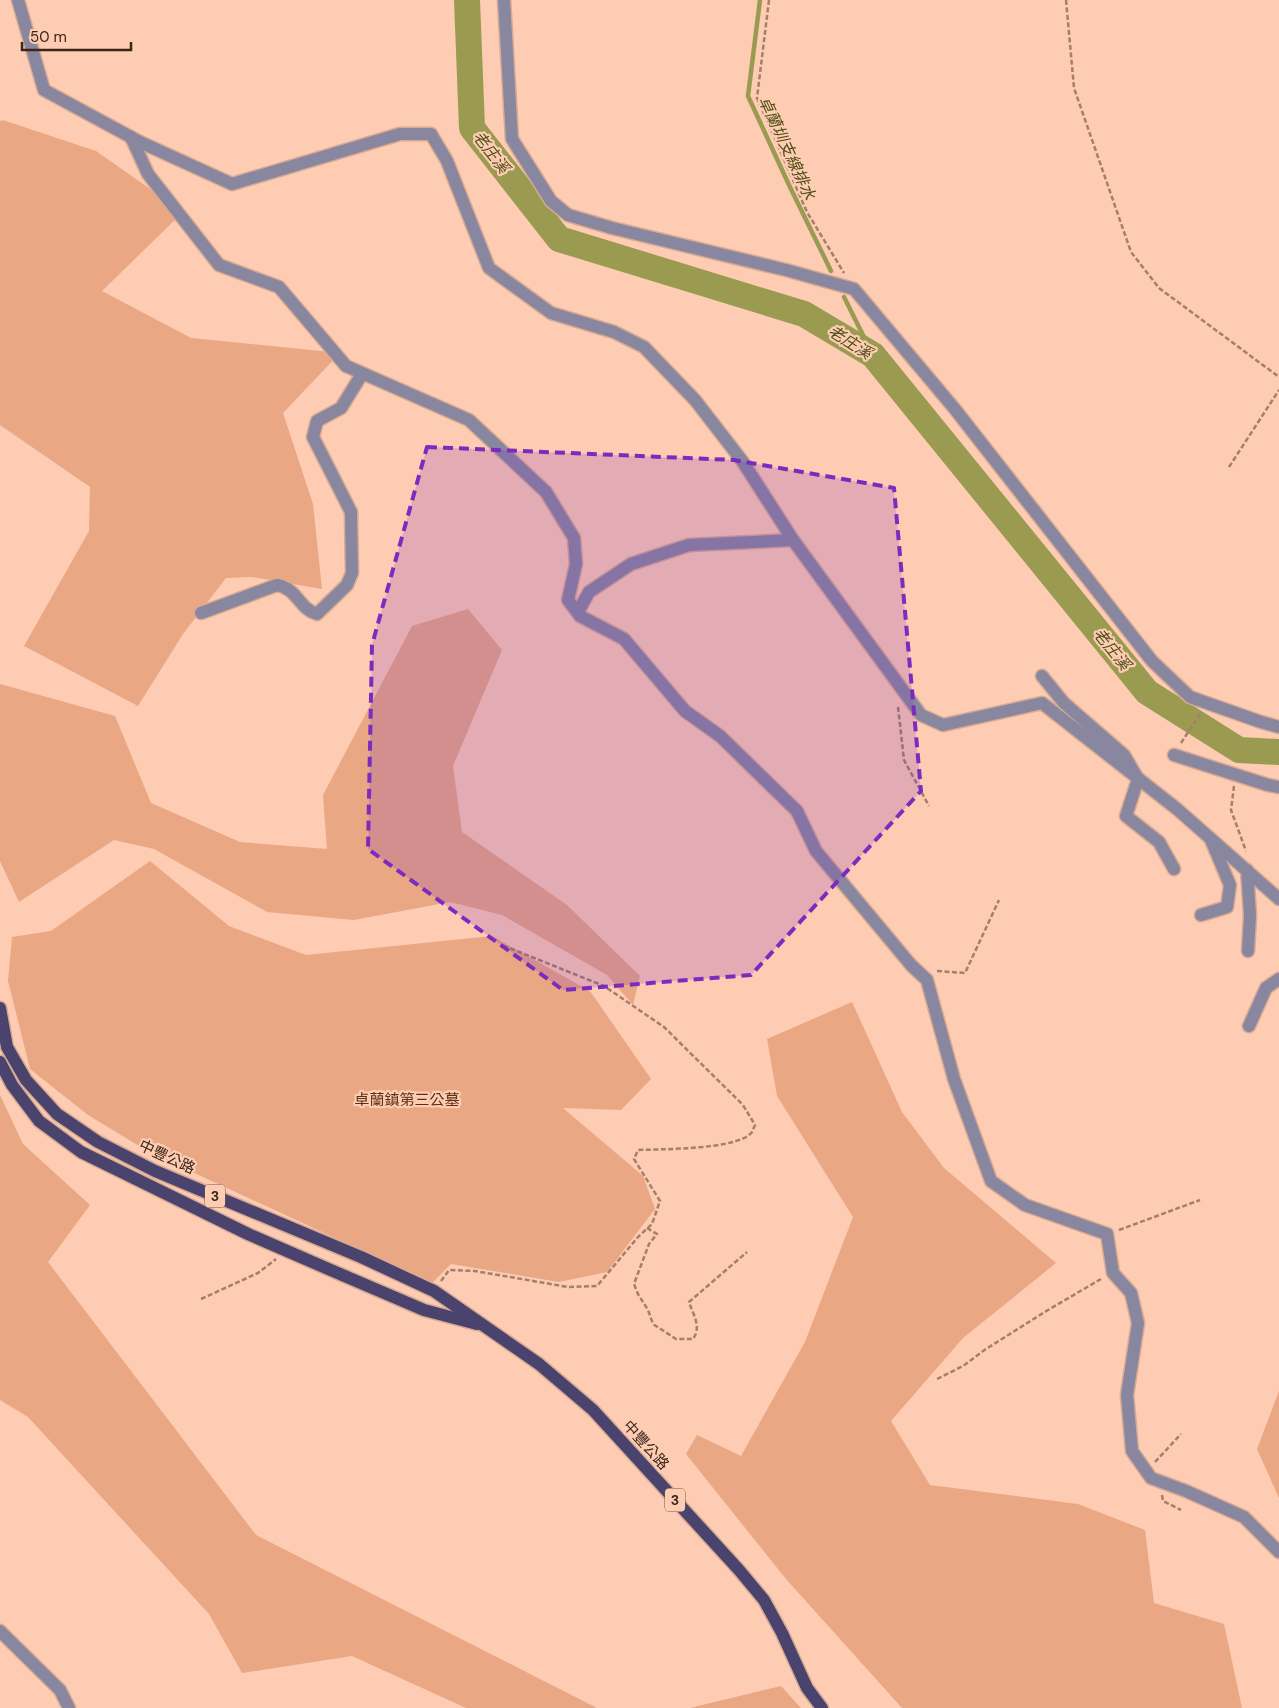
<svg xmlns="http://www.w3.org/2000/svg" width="1279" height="1708" font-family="'DM Sans','Noto Sans TC',sans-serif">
<rect width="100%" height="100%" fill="#fdccb2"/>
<g fill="#e9a783">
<path d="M 3,120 L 96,151 L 183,212 L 102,291 L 191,338 L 340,353 L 283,413 L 313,504 L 322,589 L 252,577 L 226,578 L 183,634 L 138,706 L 24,646 L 89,531 L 90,487 L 0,425 L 0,121 Z"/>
<path d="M 468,609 L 502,650 L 453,766 L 462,832 L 567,905 L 640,976 L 633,1005 L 607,975 L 502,915 L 450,902 L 354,920 L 267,912 L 154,849 L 114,840 L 19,902 L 0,861 L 0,684 L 115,716 L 151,803 L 240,842 L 327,849 L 323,795 L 412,626 Z"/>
<path d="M 150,861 L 229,926 L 306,955 L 492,936 L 590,991 L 651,1079 L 621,1110 L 563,1108 L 643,1176 L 655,1209 L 607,1272 L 559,1282 L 451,1264 L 432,1283 L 149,1152 L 88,1115 L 30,1069 L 8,981 L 12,937 L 51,931 Z"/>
<path d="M 852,1002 L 902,1112 L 944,1168 L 1056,1263 L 963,1338 L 891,1421 L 930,1485 L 1078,1504 L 1145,1530 L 1154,1603 L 1224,1624 L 1242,1708 L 902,1708 L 786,1579 L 686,1454 L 697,1435 L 741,1456 L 805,1342 L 853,1217 L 777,1096 L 767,1039 Z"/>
<path d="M 0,1095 L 23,1144 L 90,1205 L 48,1262 L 256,1535 L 597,1708 L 466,1708 L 352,1656 L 242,1673 L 209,1614 L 28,1417 L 0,1400 Z"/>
<path d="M 1279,1391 L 1279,1498 L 1257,1449 Z"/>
<path d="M 781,1686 L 801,1708 L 690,1708 Z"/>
</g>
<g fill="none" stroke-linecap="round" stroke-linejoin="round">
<g stroke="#9a9b51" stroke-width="4.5">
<path d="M 760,0 L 748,96 L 789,185 L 831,271"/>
<path d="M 844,297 L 873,355"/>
</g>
<path stroke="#9a9b51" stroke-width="26" d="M 467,0 L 472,128 L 559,239 L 804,314 L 873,355 L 1147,692 L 1239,750 L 1279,752"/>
<g stroke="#d7ab93" stroke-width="15">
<g id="minor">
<path d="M 18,0 L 44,90 L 140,142 L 232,184 L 400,134 L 431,134 L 447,161 L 489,268 L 551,313 L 614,332 L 644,347 L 695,400 L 743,462 L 793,540 L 921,715 L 943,725 L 1042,703 L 1177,809 L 1279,899"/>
<path d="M 504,0 L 512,139 L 551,201 L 568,215 L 612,228 L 786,270 L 854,289 L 954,408 L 1152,661 L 1190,697 L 1261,722 L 1279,727"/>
<path d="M 131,137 L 148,174 L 219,265 L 279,287 L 346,366 L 469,420 L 546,492 L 574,538 L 576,564 L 568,600 L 580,616 L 624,639 L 685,711 L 720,736 L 797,811 L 816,851 L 911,965 L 927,980 L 954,1079 L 991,1181 L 1025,1205 L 1107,1234 L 1113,1273 L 1131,1293 L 1138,1323 L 1127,1395 L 1132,1451 L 1151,1478 L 1186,1491 L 1244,1517 L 1279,1552"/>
<path d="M 578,612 L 589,592 L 631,564 L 689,545 L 793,540"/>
<path d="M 201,613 L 277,585 C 298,589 299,609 317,614 L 347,585 L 352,573 L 351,512 L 313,437 L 317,421 L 341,408 L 362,374"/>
<path d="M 1042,676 L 1064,703 L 1124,755 L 1138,779 L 1126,816 L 1159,842 L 1174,869"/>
<path d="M 1174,755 L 1268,785 L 1279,787"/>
<path d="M 1247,870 L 1250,915 L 1248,951"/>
<path d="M 1201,915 L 1227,907 L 1230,885 L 1211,840"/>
<path d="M 1249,1026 L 1266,988 L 1279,979"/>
<path d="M 0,1631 L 60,1690 L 69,1708"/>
</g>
</g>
<g stroke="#d7ab93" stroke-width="15">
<g id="major">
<path d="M 0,1008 L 7,1047 L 26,1080 L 57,1114 L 98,1142 L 155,1171 L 361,1257 L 434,1291 L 539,1364 L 593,1410 L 739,1570 L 764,1600 L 782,1633 L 807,1688 L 822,1708"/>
<path d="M 0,1062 L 12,1085 L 39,1121 L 81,1152 L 248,1234 L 326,1268 L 424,1310 L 477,1324"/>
</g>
</g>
<g stroke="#a47f6b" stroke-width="2.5" stroke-dasharray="5 2.5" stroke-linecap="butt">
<path d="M 769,0 L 757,98 L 807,212 L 844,273"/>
<path d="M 1066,0 L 1074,88 L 1131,252 L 1159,288 L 1279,377"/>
<path d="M 1229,467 L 1279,390"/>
<path d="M 898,707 L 904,760 L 929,806"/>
<path d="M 1181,743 L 1200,714"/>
<path d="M 1234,786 L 1231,810 L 1246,851"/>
<path d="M 937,971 L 965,973 L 999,900"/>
<path d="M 647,1228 L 657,1234 L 649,1244 L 634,1284 L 638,1294 L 648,1310 L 653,1324 L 676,1339 L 693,1339 C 702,1326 693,1315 689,1302 L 747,1252"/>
<path d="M 1119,1230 L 1200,1200"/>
<path d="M 441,1281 L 449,1270 L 475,1271 L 568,1287 L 597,1286 L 638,1237 L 652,1224 L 660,1201 L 634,1159 L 638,1150 C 660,1149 739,1150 752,1132 C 753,1130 754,1127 755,1125 L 743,1105 L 664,1027 L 604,986 L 502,945"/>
<path d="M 201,1299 L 258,1273 L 276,1259"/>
<path d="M 937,1379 L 963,1366 L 986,1349 L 1048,1310 L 1101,1279"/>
<path d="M 1155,1462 L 1181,1434"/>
<path d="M 1162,1495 L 1163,1501 L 1181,1510"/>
</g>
<use href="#minor" stroke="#89869f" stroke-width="12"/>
<use href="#major" stroke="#49436e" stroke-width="12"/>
</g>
<path fill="#7b2cbf" fill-opacity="0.2" stroke="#7b2cbf" stroke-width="4" stroke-dasharray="10 6" stroke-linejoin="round" d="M 427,447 L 734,460 L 894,488 L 921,791 L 751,975 L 563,990 L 368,849 L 372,645 Z"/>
<g text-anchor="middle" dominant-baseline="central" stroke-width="4.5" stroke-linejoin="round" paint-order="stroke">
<g fill="#fdccb2" stroke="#775847" stroke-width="1">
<rect x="205" y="1184.5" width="20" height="23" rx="4"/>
<rect x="665" y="1488.5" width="20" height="23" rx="4"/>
</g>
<g font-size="14" font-weight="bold" fill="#3d2619">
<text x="215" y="1196">3</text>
<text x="675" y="1500">3</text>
</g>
<g font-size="15" fill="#5d3015" stroke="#fdccb2">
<text x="407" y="1100">卓蘭鎮第三公墓</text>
</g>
<g font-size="15" fill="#3d2619" stroke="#fdccb2">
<text transform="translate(167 1157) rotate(25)">中豐公路</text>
<text transform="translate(646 1445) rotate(48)">中豐公路</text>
</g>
<g font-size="16" font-style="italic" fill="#4e4e16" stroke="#fdccb2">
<text transform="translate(787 148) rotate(65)">卓蘭圳支線排水</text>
<text transform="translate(491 152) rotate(52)">老庄溪</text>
<text transform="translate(850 342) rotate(32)">老庄溪</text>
<text transform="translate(1112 649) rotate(51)">老庄溪</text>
</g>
</g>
<path d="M22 42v8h109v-8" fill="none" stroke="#3d2619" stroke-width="2.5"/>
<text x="30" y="42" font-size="15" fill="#3d2619" stroke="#fdccb2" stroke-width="4" paint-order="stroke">50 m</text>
</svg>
